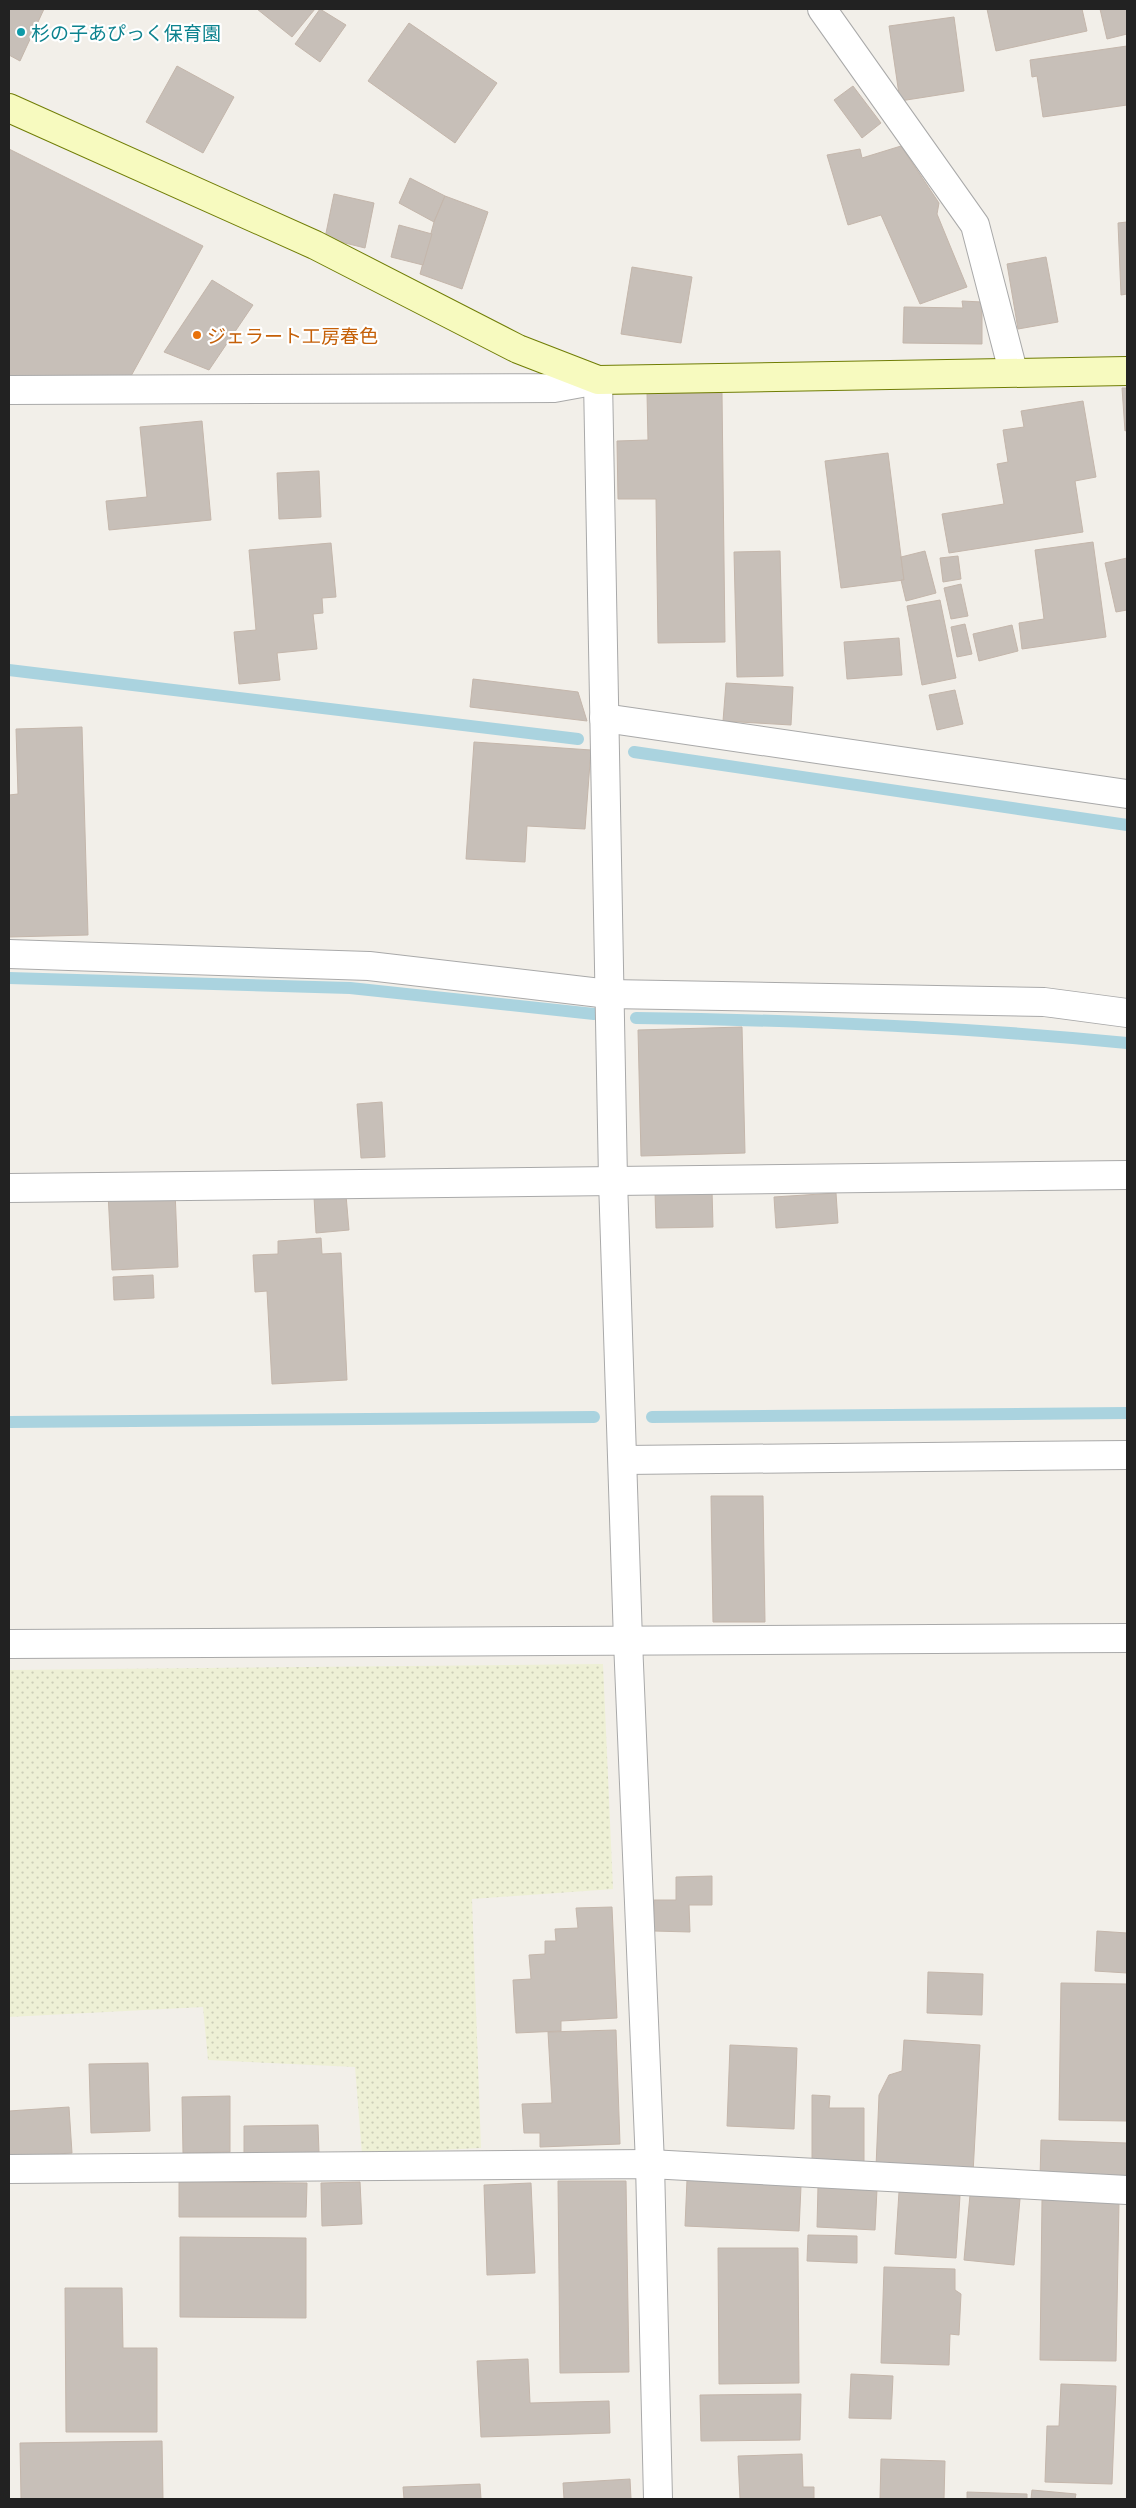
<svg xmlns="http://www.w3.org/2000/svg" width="1136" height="2508" font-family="'Exo 2','Noto Sans JP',sans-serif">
<defs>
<pattern id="farmland-dots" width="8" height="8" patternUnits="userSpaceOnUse" patternTransform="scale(1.25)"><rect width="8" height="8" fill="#eef0d5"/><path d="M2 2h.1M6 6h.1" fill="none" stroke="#ccceb7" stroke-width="1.8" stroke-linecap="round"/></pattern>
</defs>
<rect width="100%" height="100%" fill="#f2efe9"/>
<path fill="url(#farmland-dots)" d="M 603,1664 L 613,1889 L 472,1899 L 481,2148 L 362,2154 L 355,2067 L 208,2060 L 203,2007 L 9,2017 L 9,1670 Z"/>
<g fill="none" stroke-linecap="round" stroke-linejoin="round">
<g stroke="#aad3df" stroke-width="12">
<path d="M 9,670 L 578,739"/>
<path d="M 634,752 L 1127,825"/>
<path d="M 9,978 L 350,988 L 594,1014"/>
<path d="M 636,1018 C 800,1020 964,1027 1127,1043"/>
<path d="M 652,1417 L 1127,1413"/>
<path d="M 9,1422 L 594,1417"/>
</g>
</g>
<g fill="#c7bfb8" stroke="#c4b6ab">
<path d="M 9,9 L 44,9 L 20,61 L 9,55 Z"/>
<path d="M 257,9 L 315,9 L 292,37 Z"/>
<path d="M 320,9 L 346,25 L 320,62 L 295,44 Z"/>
<path d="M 987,9 L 1082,9 L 1087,31 L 996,51 Z"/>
<path d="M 1100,9 L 1127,9 L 1127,34 L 1107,39 Z"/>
<path d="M 954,17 L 964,91 L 900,101 L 889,26 Z"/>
<path d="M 409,23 L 497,83 L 455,143 L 368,81 Z"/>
<path d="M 1127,46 L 1127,105 L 1043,117 L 1037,76 L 1032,77 L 1030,60 Z"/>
<path d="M 177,66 L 234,97 L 203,153 L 146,122 Z"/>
<path d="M 853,86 L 881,123 L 862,138 L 834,100 Z"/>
<path d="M 901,146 L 939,203 L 937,214 L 967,287 L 920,304 L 881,215 L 848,225 L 827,155 L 860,149 L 862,158 Z"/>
<path d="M 9,149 L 203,246 L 131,376 L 9,379 Z"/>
<path d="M 410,178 L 445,196 L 434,222 L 399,203 Z"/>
<path d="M 334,194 L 374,203 L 365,248 L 325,238 Z"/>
<path d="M 445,196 L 488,212 L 462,289 L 420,274 L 434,222 Z"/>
<path d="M 1127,222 L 1127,294 L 1121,295 L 1118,223 Z"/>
<path d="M 399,225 L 432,234 L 423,265 L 391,257 Z"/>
<path d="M 1046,257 L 1058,322 L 1018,329 L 1007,264 Z"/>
<path d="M 632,267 L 692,277 L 681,343 L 621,334 Z"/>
<path d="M 212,280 L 253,305 L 209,370 L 164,352 Z"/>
<path d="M 962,301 L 982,302 L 982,344 L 903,343 L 904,307 L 963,308 Z"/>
<path d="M 1122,388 L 1127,388 L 1127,430 L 1125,431 Z"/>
<path d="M 647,393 L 722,393 L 725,642 L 658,643 L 656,499 L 618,499 L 617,441 L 648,440 Z"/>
<path d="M 1083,401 L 1096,477 L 1075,481 L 1083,532 L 949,553 L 942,514 L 1004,504 L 997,464 L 1008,462 L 1003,430 L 1024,427 L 1021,411 Z"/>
<path d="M 202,421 L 211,520 L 109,530 L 106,501 L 147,497 L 140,427 Z"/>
<path d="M 888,453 L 904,580 L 841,588 L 825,461 Z"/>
<path d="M 319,471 L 321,517 L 279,519 L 277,473 Z"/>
<path d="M 1093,542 L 1106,637 L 1022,649 L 1019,623 L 1044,619 L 1035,550 Z"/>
<path d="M 331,543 L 336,597 L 322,598 L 323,613 L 313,614 L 317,649 L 277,653 L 280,680 L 239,684 L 234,632 L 256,630 L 249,550 Z"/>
<path d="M 780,551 L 783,676 L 737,677 L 734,552 Z"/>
<path d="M 925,551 L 936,593 L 906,601 L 901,580 L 904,580 L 901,557 Z"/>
<path d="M 958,556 L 961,579 L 943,582 L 940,558 Z"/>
<path d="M 1127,558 L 1127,610 L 1116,612 L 1105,563 Z"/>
<path d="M 961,584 L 968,616 L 951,619 L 944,588 Z"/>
<path d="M 940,600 L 956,678 L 922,685 L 907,606 Z"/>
<path d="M 965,624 L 972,654 L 957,657 L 951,627 Z"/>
<path d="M 1012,625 L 1018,651 L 979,661 L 973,634 Z"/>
<path d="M 899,638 L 902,675 L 847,679 L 844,642 Z"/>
<path d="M 473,679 L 578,692 L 587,721 L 470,707 Z"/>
<path d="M 726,683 L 793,687 L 791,725 L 723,721 Z"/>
<path d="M 955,690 L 963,724 L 937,730 L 929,695 Z"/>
<path d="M 82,727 L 88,935 L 9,937 L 9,795 L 18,794 L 16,729 Z"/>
<path d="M 474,742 L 591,750 L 585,829 L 527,826 L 525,862 L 466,859 Z"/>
<path d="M 742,1027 L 745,1153 L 641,1156 L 638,1030 Z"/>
<path d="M 382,1102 L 385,1157 L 361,1158 L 357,1104 Z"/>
<path d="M 175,1190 L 178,1267 L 112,1270 L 108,1193 Z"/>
<path d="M 712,1190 L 713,1227 L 656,1228 L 655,1191 Z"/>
<path d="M 836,1193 L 838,1223 L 776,1228 L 774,1197 Z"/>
<path d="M 346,1195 L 349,1230 L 316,1233 L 314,1197 Z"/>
<path d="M 321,1238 L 322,1254 L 341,1253 L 347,1380 L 272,1384 L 267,1291 L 255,1292 L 253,1255 L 278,1254 L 278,1241 Z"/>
<path d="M 153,1275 L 154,1298 L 114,1300 L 113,1277 Z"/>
<path d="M 711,1496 L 763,1496 L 765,1622 L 713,1622 Z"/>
<path d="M 712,1876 L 712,1905 L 689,1905 L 690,1932 L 654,1931 L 654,1900 L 676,1900 L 676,1877 Z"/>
<path d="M 612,1907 L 617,2018 L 561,2021 L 561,2031 L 516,2033 L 513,1980 L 531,1979 L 529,1955 L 545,1954 L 545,1941 L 556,1941 L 555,1929 L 578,1928 L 576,1908 Z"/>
<path d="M 1097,1931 L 1127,1933 L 1127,1973 L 1095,1971 Z"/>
<path d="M 928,1972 L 983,1974 L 982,2015 L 927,2013 Z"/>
<path d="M 1061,1983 L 1127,1984 L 1127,2121 L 1059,2120 Z"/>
<path d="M 616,2030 L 620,2144 L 540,2147 L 540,2133 L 524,2133 L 522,2104 L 552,2103 L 548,2032 Z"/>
<path d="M 904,2040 L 980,2045 L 973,2173 L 876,2167 L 879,2095 L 889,2075 L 902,2071 Z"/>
<path d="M 730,2045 L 797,2048 L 794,2129 L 727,2126 Z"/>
<path d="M 148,2063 L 150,2131 L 91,2133 L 89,2064 Z"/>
<path d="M 812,2095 L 830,2096 L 829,2108 L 864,2108 L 864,2165 L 812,2165 Z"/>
<path d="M 230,2096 L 230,2152 L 183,2153 L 182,2097 Z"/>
<path d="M 69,2107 L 72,2153 L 9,2157 L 9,2111 Z"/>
<path d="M 318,2125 L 319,2153 L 244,2154 L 244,2126 Z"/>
<path d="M 1041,2140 L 1127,2143 L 1127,2181 L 1040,2178 Z"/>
<path d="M 687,2180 L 801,2186 L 799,2231 L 685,2226 Z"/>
<path d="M 558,2181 L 626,2181 L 629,2372 L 560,2373 Z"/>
<path d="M 179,2182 L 307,2183 L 306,2217 L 179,2217 Z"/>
<path d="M 360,2182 L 362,2224 L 322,2226 L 321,2183 Z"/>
<path d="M 531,2183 L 535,2273 L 487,2275 L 484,2185 Z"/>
<path d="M 818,2186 L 877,2189 L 875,2230 L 817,2227 Z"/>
<path d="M 899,2192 L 960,2196 L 956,2258 L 895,2254 Z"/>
<path d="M 970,2195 L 1020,2199 L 1014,2265 L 964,2260 Z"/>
<path d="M 1042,2200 L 1119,2201 L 1116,2361 L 1040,2360 Z"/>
<path d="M 808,2235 L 857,2236 L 857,2263 L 807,2261 Z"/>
<path d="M 180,2237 L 306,2238 L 306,2318 L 180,2317 Z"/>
<path d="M 718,2248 L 798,2248 L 799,2383 L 719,2384 Z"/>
<path d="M 884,2267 L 955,2269 L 955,2290 L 961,2294 L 959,2335 L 950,2334 L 949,2365 L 881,2363 Z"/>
<path d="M 65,2288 L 122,2288 L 123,2348 L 157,2348 L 157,2432 L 66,2432 Z"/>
<path d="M 528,2359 L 530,2403 L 609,2401 L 610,2433 L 481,2437 L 477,2361 Z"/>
<path d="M 851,2374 L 893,2376 L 891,2419 L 849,2418 Z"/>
<path d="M 1061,2384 L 1116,2386 L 1112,2484 L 1045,2482 L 1047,2426 L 1059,2426 Z"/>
<path d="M 801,2394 L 800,2440 L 701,2441 L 700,2395 Z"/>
<path d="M 162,2441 L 163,2499 L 21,2499 L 20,2443 Z"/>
<path d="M 802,2454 L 803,2487 L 814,2487 L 814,2499 L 740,2499 L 738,2456 Z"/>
<path d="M 881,2459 L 945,2461 L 944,2499 L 880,2499 Z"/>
<path d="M 630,2479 L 631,2499 L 564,2499 L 563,2483 Z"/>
<path d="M 480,2484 L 481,2499 L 404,2499 L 403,2487 Z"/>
<path d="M 1032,2490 L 1076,2494 L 1075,2499 L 1031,2499 Z"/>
<path d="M 967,2492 L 1027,2494 L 1027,2499 L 967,2499 Z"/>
</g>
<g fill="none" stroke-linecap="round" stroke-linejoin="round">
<g stroke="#a9a9a9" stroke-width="30">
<g id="street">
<path d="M 822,9 L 975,225 L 1013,371"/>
<path d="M 9,390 L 554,388 L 598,380 L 613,1180 L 628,1641 L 650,2164 L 658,2499"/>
<path d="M 604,718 L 1127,794"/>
<path d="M 9,954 L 369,966 L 609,994 L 1044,1002 L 1127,1013"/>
<path d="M 9,1188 L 1127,1175"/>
<path d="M 624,1460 L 1127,1455"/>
<path d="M 9,1644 L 1127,1638"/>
<path d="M 9,2169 L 650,2164 L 1127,2190"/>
</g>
</g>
<g stroke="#707d05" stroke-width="30">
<path id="secondary" d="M 9,108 L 315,245 L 518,349 L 598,380 L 1127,371"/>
</g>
<use href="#street" stroke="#fff" stroke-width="28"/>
<use href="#secondary" stroke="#f7fabf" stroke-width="28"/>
</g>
<circle fill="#0f9aa8" stroke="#fff" stroke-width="2" cx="21" cy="32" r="5"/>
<circle fill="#e8710a" stroke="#fff" stroke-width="2" cx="197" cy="335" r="5"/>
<g text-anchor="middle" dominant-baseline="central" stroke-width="4.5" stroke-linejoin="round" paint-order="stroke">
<g font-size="19" fill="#0d838f" stroke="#fff" text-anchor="start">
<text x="31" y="32">杉の子あぴっく保育園</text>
</g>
<g font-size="19" fill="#c56008" stroke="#fff" text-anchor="start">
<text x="207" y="335">ジェラート工房春色</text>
</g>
</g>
<rect width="1136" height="2508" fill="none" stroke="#222222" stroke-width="20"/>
</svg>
